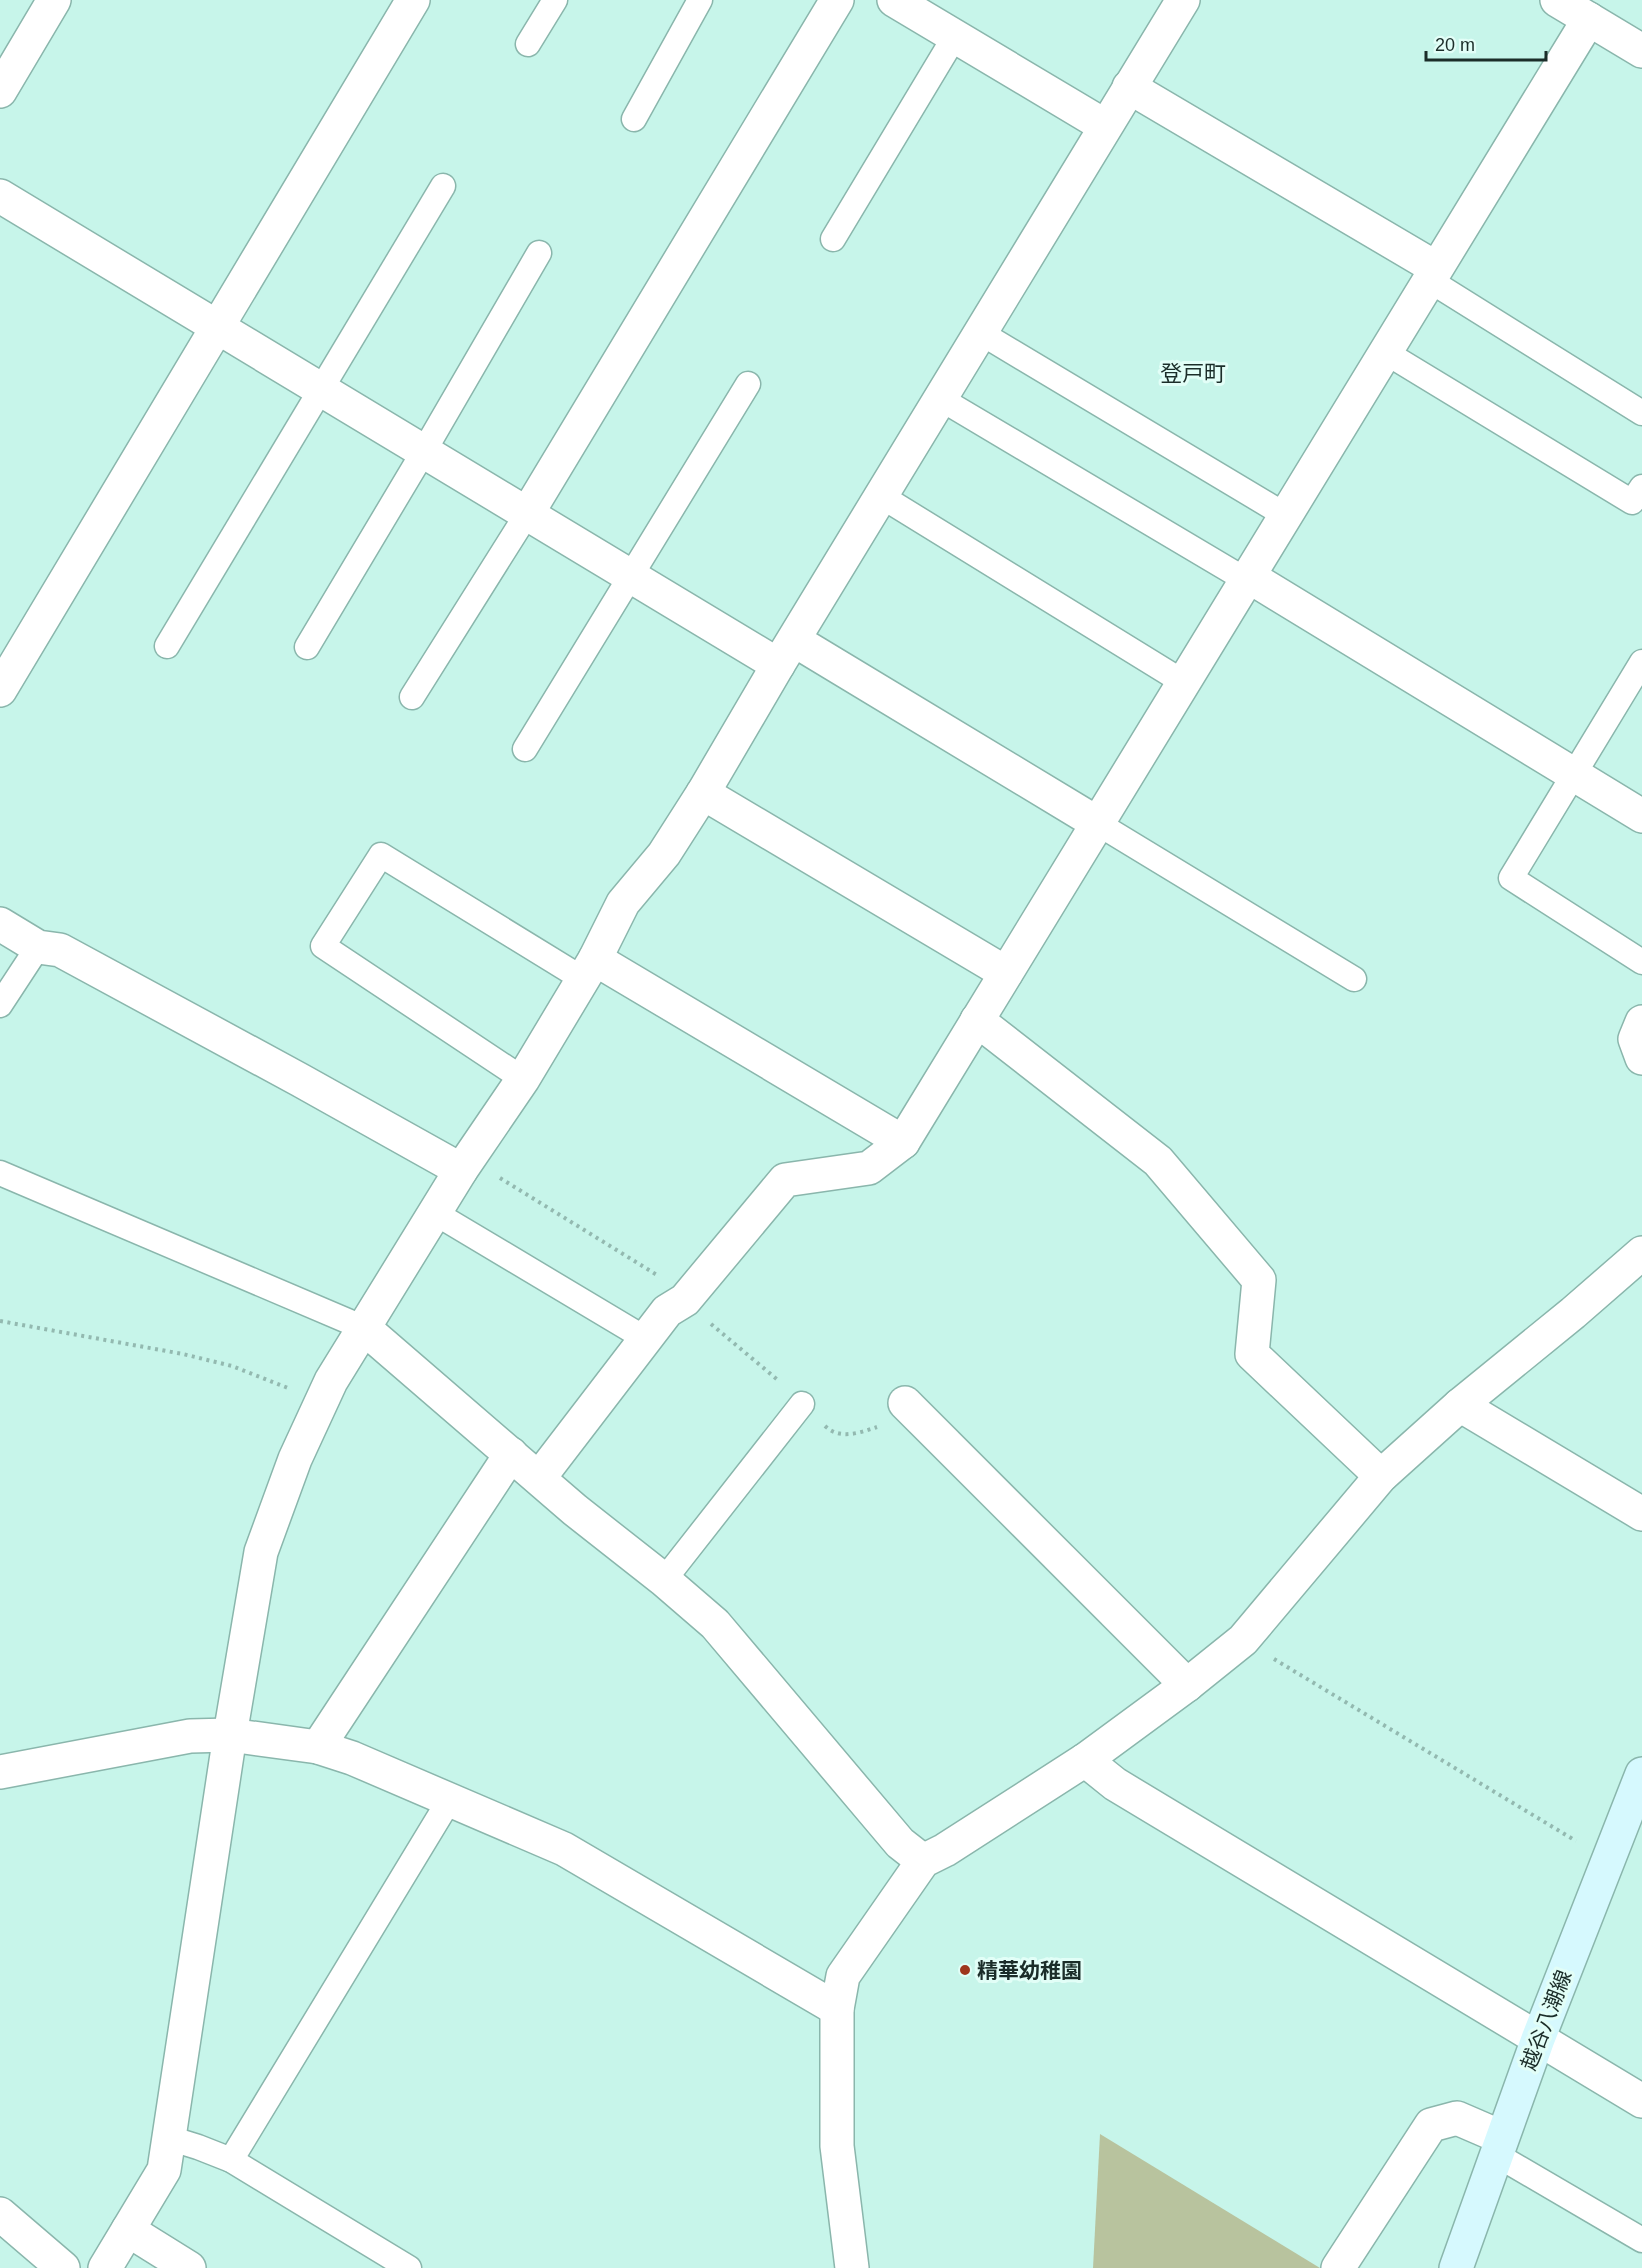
<svg xmlns="http://www.w3.org/2000/svg" width="1642" height="2268" font-family="Helvetica,'Noto Sans JP',sans-serif">
<rect width="100%" height="100%" fill="#c7f5ea"/>
<path fill="#b8c39e" d="M 1100,2134 L 1320,2268 L 1093,2268 Z"/>
<g fill="none" stroke-linecap="round" stroke-linejoin="round">
<g stroke="#8ab6ac" stroke-width="27">
<g id="service">
<path d="M 528,44 L 555,0"/>
<path d="M 634,119 L 700,0"/>
<path d="M 833,239 L 955,36"/>
<path d="M 1429,280 L 1642,413"/>
<path d="M 981,333 L 1285,515"/>
<path d="M 1385,352 L 1632,502 L 1642,487"/>
<path d="M 941,399 L 1246,580"/>
<path d="M 881,496 L 1183,682"/>
<path d="M 167,646 L 443,186"/>
<path d="M 307,647 L 424,451 L 539,253"/>
<path d="M 1642,662 L 1511,878 L 1642,962"/>
<path d="M 412,697 L 527,514"/>
<path d="M 525,749 L 748,384"/>
<path d="M 1097,823 L 1354,979"/>
<path d="M 0,1005 L 38,947"/>
<path d="M 523,1079 L 323,946 L 381,855 L 583,979"/>
<path d="M 0,1173 L 364,1328"/>
<path d="M 435,1213 L 646,1339"/>
<path d="M 664,1580 L 802,1404"/>
<path d="M 169,2138 L 198,2147 L 231,2160 L 409,2268"/>
<path d="M 1495,2154 L 1642,2240"/>
<path d="M 231,2160 L 450,1799"/>
</g>
</g>
<g stroke="#8ab6ac" stroke-width="36">
<g id="minor">
<path d="M 894,0 L 1105,126"/>
<path d="M 1129,87 L 1436,268"/>
<path d="M 0,91 L 54,0"/>
<path d="M 0,196 L 778,665"/>
<path d="M 527,514 L 837,0"/>
<path d="M 1248,576 L 1642,816"/>
<path d="M 794,640 L 1097,823"/>
<path d="M 0,690 L 413,0"/>
<path d="M 703,793 L 1006,973"/>
<path d="M 0,924 L 38,947 L 60,950 L 300,1080 L 461,1170"/>
<path d="M 595,959 L 903,1142"/>
<path d="M 977,1020 L 1158,1161 L 1259,1280 L 1252,1354 L 1381,1476"/>
<path d="M 364,1328 L 575,1510 L 664,1580 L 715,1624 L 900,1843 L 923,1861"/>
<path d="M 905,1403 L 1187,1685"/>
<path d="M 1460,1405 L 1642,1514"/>
<path d="M 539,1478 L 667,1311 L 685,1300 L 785,1180 L 869,1168 L 903,1142 L 1589,19"/>
<path d="M 318,1747 L 511,1454"/>
<path d="M 1085,1760 L 1115,1784 L 1642,2101"/>
<path d="M 0,1772 L 190,1736 L 230,1735 L 318,1747 L 352,1758 L 564,1849 L 837,2009"/>
<path d="M 0,2214 L 63,2268"/>
<path d="M 128,2230 L 189,2268"/>
<path d="M 105,2268 L 164,2170 L 230,1735 L 261,1552 L 295,1459 L 331,1381 L 461,1170 L 523,1079 L 595,959 L 623,903 L 664,854 L 703,793 L 778,665 L 1183,0"/>
<path d="M 852,2268 L 837,2146 L 837,2009 L 843,1976 L 923,1861 L 945,1850 L 1085,1760 L 1187,1685 L 1243,1640 L 1381,1476 L 1460,1405 L 1573,1313 L 1642,1253"/>
<path d="M 1338,2268 L 1431,2125 L 1457,2118 L 1501,2137"/>
</g>
</g>
<g stroke="#8ab6ac" stroke-width="36">
<g id="tertiary">
<path d="M 1557,0 L 1642,51"/>
<path d="M 1642,1022 L 1635,1039 L 1642,1058"/>
</g>
</g>
<g stroke="#8ab6ac" stroke-width="36">
<path id="secondary" d="M 1456,2268 L 1538,2039 L 1642,1774"/>
</g>
<g stroke="#93b9b0" stroke-width="4" stroke-dasharray="3 4.5" stroke-linecap="butt">
<path d="M 500,1178 L 657,1275"/>
<path d="M 0,1321 L 183,1354 L 232,1366 L 288,1388"/>
<path d="M 711,1324 L 779,1381"/>
<path d="M 825,1426 C 840,1440 859,1433 877,1427"/>
<path d="M 1274,1659 L 1576,1841"/>
</g>
<use href="#service" stroke="#fff" stroke-width="24"/>
<use href="#minor" stroke="#fff" stroke-width="33"/>
<use href="#tertiary" stroke="#fff" stroke-width="33"/>
<use href="#secondary" stroke="#d6f9fe" stroke-width="33"/>
</g>
<circle fill="#9e361d" stroke="#e2fef7" stroke-width="2" cx="965" cy="1970" r="6"/>
<g text-anchor="middle" dominant-baseline="central" stroke-width="6" stroke-linejoin="round" paint-order="stroke">
<g font-size="21" font-weight="bold" fill="#1b2d29" stroke="#e2fef7" text-anchor="start">
<text x="977" y="1970">精華幼稚園</text>
</g>
<g font-size="21" fill="#1b2d29" stroke="#e2fef7">
<text transform="translate(1546 2020) rotate(-69)">越谷八潮線</text>
</g>
<g font-size="22" fill="#1b2d29" stroke="#e2fef7">
<text x="1193" y="373">登戸町</text>
</g>
</g>
<path d="M1426 51v9h120v-9" fill="none" stroke="#1b2d29" stroke-width="3"/>
<text x="1435" y="51" font-size="18" fill="#1b2d29" stroke="#e2fef7" stroke-width="4.5" paint-order="stroke">20 m</text>
</svg>
